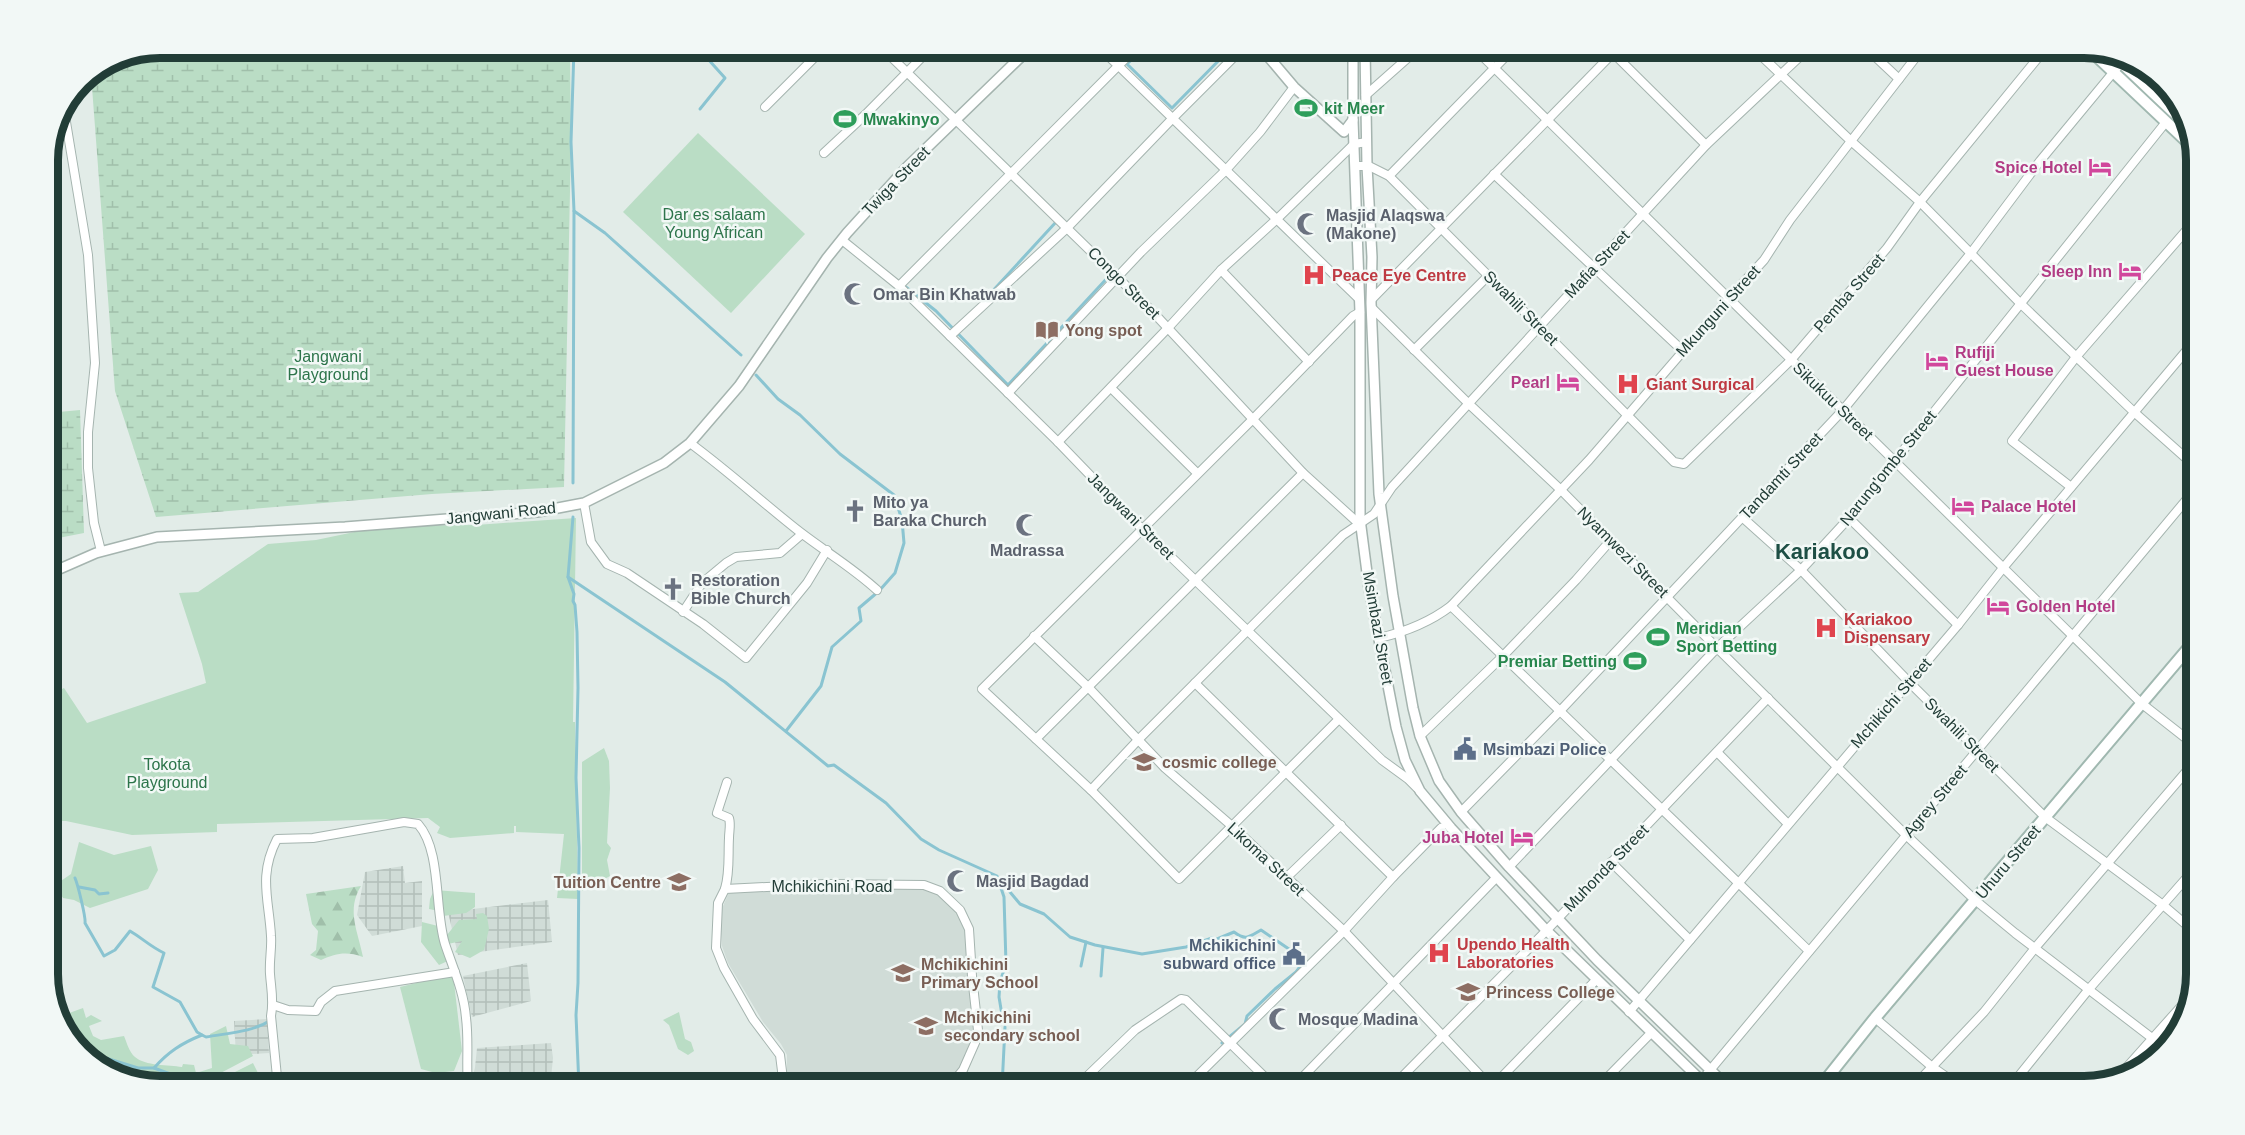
<svg xmlns="http://www.w3.org/2000/svg" width="2245" height="1135" font-family="Arial,sans-serif">
<defs>
<pattern id="industrial-grid" width="8" height="8" patternUnits="userSpaceOnUse" patternTransform="scale(1.5)"><rect width="8" height="8" fill="#d0dcd7"/><path d="M0 4h8M4 0v8" fill="none" stroke="#b2beb9"/></pattern>
<pattern id="forest-firs" width="22" height="20" patternUnits="userSpaceOnUse" patternTransform="scale(1.5)"><rect width="22" height="20" fill="#baddc5"/><path d="M5 1l3.5 6h-7zM16 11l3.5 6h-7z" fill="#a0bfaa"/></pattern>
<pattern id="wetland-marsh" width="20" height="14" patternUnits="userSpaceOnUse" patternTransform="scale(1.5)"><rect width="20" height="14" fill="#baddc5"/><path d="M1 5h8M5 5V1M11 12h8M15 12V8" fill="none" stroke="#a0bfaa"/></pattern>
</defs>
<rect width="100%" height="100%" fill="#e2ece8"/>
<path fill="#d0dcd7" d="M 830,886 L 933,887 L 958,910 L 965,928 L 967,954 L 977,1004 L 978,1030 L 968,1057 L 948,1087 L 787,1087 L 787,1055 L 781,1044 L 763,1022 L 728,963 L 722,946 L 720,913 L 730,890 Z"/>
<g fill="url(#industrial-grid)">
<path d="M 403,866 L 405,883 L 422,881 L 422,926 L 372,936 L 357,915 L 365,872 Z"/>
<path d="M 548,900 L 552,942 L 458,955 L 448,912 Z"/>
<path d="M 527,963 L 531,1001 L 472,1017 L 463,976 Z"/>
<path d="M 267,1019 L 269,1053 L 236,1055 L 234,1021 Z"/>
<path d="M 551,1043 L 553,1058 L 551,1078 L 547,1087 L 473,1087 L 477,1048 Z"/>
</g>
<g fill="#baddc5">
<path d="M 698,133 L 805,234 L 731,313 L 623,212 Z"/>
<path d="M 576,518 L 573,722 L 575,722 L 578,899 L 557,898 L 564,834 L 516,832 L 516,826 L 514,826 L 514,833 L 450,838 L 437,833 L 440,827 L 428,818 L 217,824 L 217,832 L 132,835 L 66,821 L 48,821 L 48,696 L 64,688 L 87,723 L 206,683 L 202,664 L 179,593 L 198,592 L 268,544 L 316,540 L 383,526 L 476,525 Z"/>
<path d="M 604,748 L 609,761 L 610,788 L 607,843 L 611,848 L 607,860 L 610,876 L 582,891 L 582,762 Z"/>
<path d="M 79,842 L 114,855 L 151,846 L 158,870 L 148,889 L 90,908 L 74,900 L 63,898 L 55,885 L 71,874 Z"/>
<path d="M 434,890 L 475,893 L 475,907 L 466,913 L 443,916 L 439,911 L 429,909 L 430,899 Z"/>
<path d="M 483,913 L 487,916 L 489,929 L 484,950 L 470,958 L 455,952 L 462,941 L 443,945 L 446,938 L 441,947 L 444,953 L 448,952 L 452,959 L 439,965 L 421,942 L 422,922 L 438,926 L 437,932 L 447,935 L 459,920 L 477,919 L 476,914 Z"/>
<path d="M 453,974 L 462,1051 L 454,1071 L 436,1073 L 421,1069 L 400,987 Z"/>
<path d="M 83,1008 L 86,1018 L 91,1015 L 102,1021 L 89,1026 L 93,1036 L 101,1040 L 124,1036 C 127,1043 129,1052 135,1057 C 145,1066 169,1065 182,1067 L 183,1064 L 194,1065 L 196,1073 L 212,1068 L 210,1034 L 226,1026 L 230,1044 L 248,1046 L 253,1056 L 194,1087 L 160,1087 L 111,1076 L 67,1037 L 59,1012 L 61,1016 Z"/>
<path d="M 679,1012 L 685,1039 L 691,1042 L 694,1051 L 688,1055 L 678,1049 L 669,1025 L 663,1020 Z"/>
<path d="M 253,1063 L 265,1087 L 205,1087 Z"/>
</g>
<path fill="url(#forest-firs)" d="M 361,886 C 346,910 358,931 363,957 C 347,951 336,953 321,960 L 310,955 L 316,950 L 318,931 L 312,924 L 306,894 Z"/>
<g fill="url(#wetland-marsh)">
<path d="M 160,48 L 570,48 L 571,142 L 564,487 L 432,494 L 156,517 L 115,391 L 91,74 L 118,56 Z"/>
<path d="M 80,410 L 84,533 L 48,540 L 48,413 Z"/>
</g>
<g fill="none" stroke-linecap="round" stroke-linejoin="round">
<g stroke="#8ac4d1" stroke-width="3">
<path d="M 1111,48 L 1119,57 L 1127,48"/>
<path d="M 1144,48 L 1127,64 L 1172,108 L 1231,48"/>
<path d="M 1022,62 L 1037,48"/>
<path d="M 700,109 L 725,78 L 707,58 L 717,48"/>
<path d="M 574,211 L 605,233 L 741,355"/>
<path d="M 902,284 L 936,311 L 1008,385 L 1110,275 L 1108,273"/>
<path d="M 988,296 L 1056,222"/>
<path d="M 756,375 L 778,399 L 800,415 L 840,454 L 894,495 L 902,520 L 904,543 L 895,573 L 879,591 L 859,608 L 861,621 L 832,647 L 821,686 L 786,731"/>
<path d="M 573,483 L 574,211 L 571,142 L 574,48"/>
<path d="M 573,517 L 568,577 L 574,594 L 573,601 L 575,605 L 577,632 L 578,688 L 576,778 L 579,848 L 578,983 L 576,1015 L 579,1087"/>
<path d="M 568,577 L 725,682 L 828,766 L 834,765 L 886,803 L 921,839 L 939,850 L 997,876 L 1004,897 L 1006,964 L 1000,982 L 999,997 L 1003,1021"/>
<path d="M 75,878 C 78,885 86,918 85,923 L 104,956 L 115,950 L 130,931 C 142,938 151,947 164,953 L 153,987 L 180,1002 L 197,1032 L 202,1035"/>
<path d="M 1000,880 L 1020,904 L 1044,914 L 1070,937 L 1095,945 L 1142,954 L 1186,947 L 1212,938 L 1217,939 L 1234,932 C 1246,941 1249,937 1261,930 L 1305,960 L 1296,972 L 1275,989 L 1247,1016 L 1245,1024 L 1222,1043"/>
<path d="M 79,887 L 95,890 L 99,894 L 108,893"/>
<path d="M 1081,966 L 1086,942"/>
<path d="M 1101,976 L 1103,948"/>
<path d="M 83,1051 L 138,1068 L 154,1068 C 168,1052 182,1043 202,1035 L 206,1037 C 228,1033 253,1032 271,1020"/>
<path d="M 154,1068 L 192,1082 L 199,1087"/>
<path d="M 1002,1087 L 1005,1027"/>
</g>
<g stroke="#a5b4af" stroke-width="10">
<g id="minor">
<path d="M 882,48 L 1151,310 L 1303,473 L 1356,521 L 1360,519"/>
<path d="M 1100,48 L 1359,299"/>
<path d="M 1474,48 L 2141,703 L 2197,747"/>
<path d="M 1753,48 L 1851,141 L 1920,202 L 2020,303 L 2134,412 L 2197,468"/>
<path d="M 1866,48 L 1899,79"/>
<path d="M 1613,53 L 1706,145"/>
<path d="M 1366,95 L 1419,48"/>
<path d="M 765,107 L 824,48"/>
<path d="M 65,116 L 88,255 L 95,363 L 88,432 L 88,468 L 94,523 L 101,551"/>
<path d="M 824,153 L 866,114 L 931,48"/>
<path d="M 1355,166 L 1369,166 L 1389,176 L 1674,462 L 1684,464 L 1791,360 L 1887,248 L 1920,202 L 2046,48"/>
<path d="M 1494,174 L 1683,351"/>
<path d="M 1389,176 L 1514,48"/>
<path d="M 842,240 L 899,286 L 1058,442 L 1142,529 L 1382,760 L 1408,779 L 1417,788"/>
<path d="M 1221,270 L 1309,362"/>
<path d="M 899,286 L 1136,48"/>
<path d="M 1373,298 L 1618,48"/>
<path d="M 1372,308 L 1469,404 L 1561,490 L 1717,648 L 1906,835 L 1975,900 L 2015,933 L 2165,1048"/>
<path d="M 950,336 L 1067,228 L 1172,119 L 1243,48"/>
<path d="M 1414,350 L 1488,276"/>
<path d="M 1111,388 L 1197,473"/>
<path d="M 1008,393 L 1141,252 L 1225,171 L 1260,132 L 1294,87"/>
<path d="M 1058,442 L 1168,328 L 1221,270 L 1278,218 L 1354,144 L 1367,142"/>
<path d="M 690,443 C 728,471 763,503 800,532 C 826,552 853,568 877,590"/>
<path d="M 2071,487 L 2012,441 L 2076,357 L 2197,218"/>
<path d="M 584,503 L 591,542 L 607,564 L 627,573 L 703,624 L 746,658 L 807,583 L 827,550"/>
<path d="M 1742,517 L 1801,570 L 1909,682 L 2045,817 L 2163,905 L 2197,934"/>
<path d="M 1849,518 L 1958,625"/>
<path d="M 1451,606 L 1809,951"/>
<path d="M 683,612 L 702,583 L 726,563 L 736,557 L 780,553 L 802,534"/>
<path d="M 1034,636 L 1088,687 L 1165,768 L 1233,827 L 1344,931 L 1491,1087"/>
<path d="M 1379,638 C 1405,632 1430,622 1451,606 L 1589,460 L 1729,298 L 1764,260 L 1790,220 L 1923,48"/>
<path d="M 1195,683 L 1393,877"/>
<path d="M 1339,719 L 1179,879 L 1091,790 L 982,689 L 1252,420 L 1353,316 L 1360,312"/>
<path d="M 1420,736 L 1503,656 L 1576,580 L 1611,540"/>
<path d="M 1036,739 L 1303,473"/>
<path d="M 1717,752 L 1788,824"/>
<path d="M 1091,790 L 1139,739 L 1343,535 L 1374,514 L 1392,487 L 1706,145 L 1809,48"/>
<path d="M 1461,812 L 1560,711 L 1843,410 L 1971,253 L 2040,161 L 2121,63"/>
<path d="M 1611,862 L 1690,940"/>
<path d="M 1509,867 L 1717,648 L 1801,570 L 1849,518 L 2166,122"/>
<path d="M 1286,878 L 1341,825"/>
<path d="M 725,889 C 730,872 728,855 729,838 C 729,831 731,825 729,818 L 717,813 L 727,782"/>
<path d="M 273,1005 L 288,1010 L 316,1011 L 321,1002 L 335,991 L 455,972"/>
<path d="M 1629,1012 L 1958,625 L 2003,568 L 2197,338"/>
<path d="M 1875,1018 L 1931,1066 L 1961,1087"/>
<path d="M 2118,1077 L 2193,993"/>
<path d="M 278,1087 L 271,1016 C 274,1001 271,988 270,974 C 269,961 272,948 271,936 C 269,899 258,876 277,839 L 313,838 L 404,822 L 418,824 C 442,851 434,909 445,944 C 453,968 464,992 466,1018 C 469,1041 466,1064 468,1087"/>
<path d="M 784,1087 L 780,1055 L 753,1019 L 724,968 L 716,948 L 718,903 L 725,889 L 826,884 L 924,885 L 940,891 L 960,910 L 969,929 L 972,976 L 978,1030 L 978,1036 L 963,1070 L 949,1087"/>
<path d="M 1076,1087 L 1135,1030 L 1181,999 L 1186,1000 L 1275,1087"/>
<path d="M 1186,1087 L 1344,931 L 1393,877 L 1441,828"/>
<path d="M 1293,1087 L 1495,879"/>
<path d="M 1392,1087 L 1546,931 L 1768,698"/>
<path d="M 1492,1087 L 1597,979"/>
<path d="M 1598,1087 L 1651,1033"/>
<path d="M 1696,1087 L 2197,487"/>
<path d="M 1913,1087 L 1984,1012 L 2035,948 L 2197,759"/>
<path d="M 2010,1087 L 2089,989 L 2197,866"/>
</g>
</g>
<g stroke="#a5b4af" stroke-width="12">
<g id="tertiary">
<path d="M 1261,48 L 1294,87 L 1344,132 L 1353,120"/>
<path d="M 1353,48 L 1353,120 L 1360,312 L 1360,519 L 1369,588 L 1396,727 L 1405,760 L 1420,791 L 1451,828 L 1546,930 L 1708,1087"/>
<path d="M 1365,48 L 1367,166 L 1372,257 L 1371,303 L 1379,494 L 1393,596 L 1413,708 L 1420,736 L 1439,781 L 1461,812 L 1509,867 L 1597,960 L 1728,1087"/>
<path d="M 48,574 L 96,553 L 157,537 L 345,527 L 537,512 L 584,503 L 664,463 L 690,443 L 739,386 L 827,258 L 847,233 L 907,167 L 1030,48"/>
</g>
</g>
<g stroke="#a0b8b0" stroke-width="14">
<g id="secondary">
<path d="M 2089,49 L 2196,150"/>
<path d="M 2112,54 L 2188,126"/>
<path d="M 1820,1087 L 1875,1018 L 2197,638"/>
</g>
</g>
<use href="#minor" stroke="#fff" stroke-width="8"/>
<use href="#tertiary" stroke="#fff" stroke-width="9"/>
<use href="#secondary" stroke="#fff" stroke-width="10"/>
</g>
<defs>
<g id="stadium-bare" transform="scale(1.8)"><path d="M0-5a6.5 5 0 1 0 0 10a6.5 5 0 1 0 0-10ZM-3.5-1.8h7v3.6h-7Z" fill="#2e9e5b" stroke="#f2f8f6" stroke-width="2.5" paint-order="stroke"/></g>
<g id="hotel-bare" transform="scale(1.8)"><path d="M-6-4.5h1.5V1H6V5H4.5V3h-9V5H-6ZM-4 0a1.8 1.8 0 1 1 3.6 0ZM.5 0V-2.5h3Q6-2.5 6 0Z" fill="#d1479c" stroke="#f2f8f6" stroke-width="2.5" paint-order="stroke"/></g>
<g id="mosque-bare" transform="scale(1.8)"><path d="M3.5-4.9A6 6 0 1 0 3.5 4.9A5 5 0 1 1 3.5-4.9Z" fill="#6b7280" stroke="#f2f8f6" stroke-width="2.5" paint-order="stroke"/></g>
<g id="hospital-bare" transform="scale(1.8)"><path d="M-5-5h3v3.5h4V-5h3V5h-3V1.5h-4V5h-3Z" fill="#e0444e" stroke="#f2f8f6" stroke-width="2.5" paint-order="stroke"/></g>
<g id="library-bare" transform="scale(1.8)"><path d="M-6-4Q-3-5.5-.7-3.5V5Q-3 3-6 4ZM6-4Q3-5.5 .7-3.5V5Q3 3 6 4Z" fill="#8d6e63" stroke="#f2f8f6" stroke-width="2.5" paint-order="stroke"/></g>
<g id="church-bare" transform="scale(1.8)"><path d="M-1.2-6h2.4v3.5h3.3v2.4h-3.3V6h-2.4V-.1h-3.3v-2.4h3.3Z" fill="#6b7280" stroke="#f2f8f6" stroke-width="2.5" paint-order="stroke"/></g>
<g id="civic-bare" transform="scale(1.8)"><path d="M-.6-6.5H3V-4.5H.6V-3L4-1V1h2V6H-6V1h2V-1L-.6-3ZM-1.2 2.5V6h2.4V2.5Z" fill="#5c6f8a" stroke="#f2f8f6" stroke-width="2.5" paint-order="stroke"/></g>
<g id="university-bare" transform="scale(1.8)"><path d="M0-5L7-2L0 1L-7-2ZM-4 1L0 2.5L4 1V4Q0 6-4 4Z" fill="#8d6e63" stroke="#f2f8f6" stroke-width="2.5" paint-order="stroke"/></g>
<g id="school-bare" transform="scale(1.8)"><path d="M0-5L7-2L0 1L-7-2ZM-4 1L0 2.5L4 1V4Q0 6-4 4Z" fill="#8d6e63" stroke="#f2f8f6" stroke-width="2.5" paint-order="stroke"/></g>
</defs>
<g fill-rule="evenodd">
<use href="#stadium-bare" x="1306" y="108"/>
<use href="#stadium-bare" x="845" y="119"/>
<use href="#hotel-bare" x="2100" y="167"/>
<use href="#mosque-bare" x="1308" y="224"/>
<use href="#hotel-bare" x="2130" y="271"/>
<use href="#hospital-bare" x="1314" y="275"/>
<use href="#mosque-bare" x="855" y="294"/>
<use href="#library-bare" x="1047" y="330"/>
<use href="#hotel-bare" x="1937" y="361"/>
<use href="#hotel-bare" x="1568" y="382"/>
<use href="#hospital-bare" x="1628" y="384"/>
<use href="#hotel-bare" x="1963" y="506"/>
<use href="#church-bare" x="855" y="511"/>
<use href="#mosque-bare" x="1027" y="525"/>
<use href="#church-bare" x="673" y="589"/>
<use href="#hotel-bare" x="1998" y="606"/>
<use href="#hospital-bare" x="1826" y="628"/>
<use href="#stadium-bare" x="1658" y="637"/>
<use href="#stadium-bare" x="1635" y="661"/>
<use href="#civic-bare" x="1465" y="749"/>
<use href="#university-bare" x="1144" y="762"/>
<use href="#hotel-bare" x="1522" y="837"/>
<use href="#mosque-bare" x="958" y="881"/>
<use href="#school-bare" x="679" y="882"/>
<use href="#hospital-bare" x="1439" y="953"/>
<use href="#civic-bare" x="1294" y="954"/>
<use href="#school-bare" x="903" y="973"/>
<use href="#university-bare" x="1468" y="992"/>
<use href="#mosque-bare" x="1280" y="1019"/>
<use href="#school-bare" x="926" y="1026"/>
</g>
<g text-anchor="middle" dominant-baseline="central" stroke-width="5" stroke-linejoin="round" paint-order="stroke">
<g font-size="16" font-weight="bold" fill="#27864d" stroke="#f2f8f6" text-anchor="start">
<text x="1324" y="108">kit Meer</text>
<text x="863" y="119">Mwakinyo</text>
<text x="1676" y="628">Meridian<tspan x="1676" dy="18">Sport Betting</tspan></text>
<text x="1617" y="661" text-anchor="end">Premiar Betting</text>
</g>
<g font-size="16" font-weight="bold" fill="#b23c85" stroke="#f2f8f6" text-anchor="end">
<text x="2082" y="167">Spice Hotel</text>
<text x="2112" y="271">Sleep Inn</text>
<text x="1955" y="352" text-anchor="start">Rufiji<tspan x="1955" dy="18">Guest House</tspan></text>
<text x="1550" y="382">Pearl</text>
<text x="1981" y="506" text-anchor="start">Palace Hotel</text>
<text x="2016" y="606" text-anchor="start">Golden Hotel</text>
<text x="1504" y="837">Juba Hotel</text>
</g>
<g font-size="16" fill="#223d37" stroke="#f2f8f6">
<text transform="translate(896 181) rotate(-46)">Twiga Street</text>
<text transform="translate(1597 264) rotate(-47)">Mafia Street</text>
<text transform="translate(1124 283) rotate(45)">Congo Street</text>
<text transform="translate(1849 293) rotate(-49)">Pemba Street</text>
<text transform="translate(1521 308) rotate(45)">Swahili Street</text>
<text transform="translate(1718 311) rotate(-48)">Mkunguni Street</text>
<text transform="translate(1833 401) rotate(44)">Sikukuu Street</text>
<text transform="translate(1888 468) rotate(-51)">Narung'ombe Street</text>
<text transform="translate(1781 476) rotate(-47)">Tandamti Street</text>
<text transform="translate(501 513) rotate(-6)">Jangwani Road</text>
<text transform="translate(1131 516) rotate(45)">Jangwani Street</text>
<text transform="translate(1623 552) rotate(45)">Nyamwezi Street</text>
<text transform="translate(1378 628) rotate(80)">Msimbazi Street</text>
<text transform="translate(1891 703) rotate(-49)">Mchikichi Street</text>
<text transform="translate(1962 735) rotate(45)">Swahili Street</text>
<text transform="translate(1935 801) rotate(-50)">Agrey Street</text>
<text transform="translate(1266 859) rotate(43)">Likoma Street</text>
<text transform="translate(2008 862) rotate(-50)">Uhuru Street</text>
<text transform="translate(1606 868) rotate(-46)">Muhonda Street</text>
<text x="832" y="886">Mchikichini Road</text>
</g>
<g font-size="16" fill="#2c744a" stroke="#f2f8f6">
<text x="714" y="214">Dar es salaam<tspan x="714" dy="18">Young African</tspan></text>
<text x="328" y="356">Jangwani<tspan x="328" dy="18">Playground</tspan></text>
<text x="167" y="764">Tokota<tspan x="167" dy="18">Playground</tspan></text>
</g>
<g font-size="16" font-weight="bold" fill="#5b616d" stroke="#f2f8f6" text-anchor="start">
<text x="1326" y="215">Masjid Alaqswa<tspan x="1326" dy="18">(Makone)</tspan></text>
<text x="873" y="294">Omar Bin Khatwab</text>
<text x="873" y="502">Mito ya<tspan x="873" dy="18">Baraka Church</tspan></text>
<text x="1027" y="550" text-anchor="middle">Madrassa</text>
<text x="691" y="580">Restoration<tspan x="691" dy="18">Bible Church</tspan></text>
<text x="976" y="881">Masjid Bagdad</text>
<text x="1298" y="1019">Mosque Madina</text>
</g>
<g font-size="16" font-weight="bold" fill="#be3a42" stroke="#f2f8f6" text-anchor="start">
<text x="1332" y="275">Peace Eye Centre</text>
<text x="1646" y="384">Giant Surgical</text>
<text x="1844" y="619">Kariakoo<tspan x="1844" dy="18">Dispensary</tspan></text>
<text x="1457" y="944">Upendo Health<tspan x="1457" dy="18">Laboratories</tspan></text>
</g>
<g font-size="16" font-weight="bold" fill="#785e54" stroke="#f2f8f6" text-anchor="start">
<text x="1065" y="330">Yong spot</text>
<text x="1162" y="762">cosmic college</text>
<text x="661" y="882" text-anchor="end">Tuition Centre</text>
<text x="921" y="964">Mchikichini<tspan x="921" dy="18">Primary School</tspan></text>
<text x="1486" y="992">Princess College</text>
<text x="944" y="1017">Mchikichini<tspan x="944" dy="18">secondary school</tspan></text>
</g>
<g font-size="16" font-weight="bold" fill="#4e5e75" stroke="#f2f8f6" text-anchor="start">
<text x="1483" y="749">Msimbazi Police</text>
<text x="1276" y="945" text-anchor="end">Mchikichini<tspan x="1276" dy="18">subward office</tspan></text>
</g>
<g font-size="22" font-weight="bold" fill="#1e4f45" stroke="#f2f8f6">
<text x="1822" y="551">Kariakoo</text>
</g>
</g>
<path d="M0 0H2245V1135H0ZM160 58H2084A102 102 0 0 1 2186 160V974A102 102 0 0 1 2084 1076H160A102 102 0 0 1 58 974V160A102 102 0 0 1 160 58Z" fill="#f2f8f6" fill-rule="evenodd"/>
<path fill="none" stroke="#223d37" stroke-width="8" d="M160 58H2084A102 102 0 0 1 2186 160V974A102 102 0 0 1 2084 1076H160A102 102 0 0 1 58 974V160A102 102 0 0 1 160 58Z"/>
</svg>
